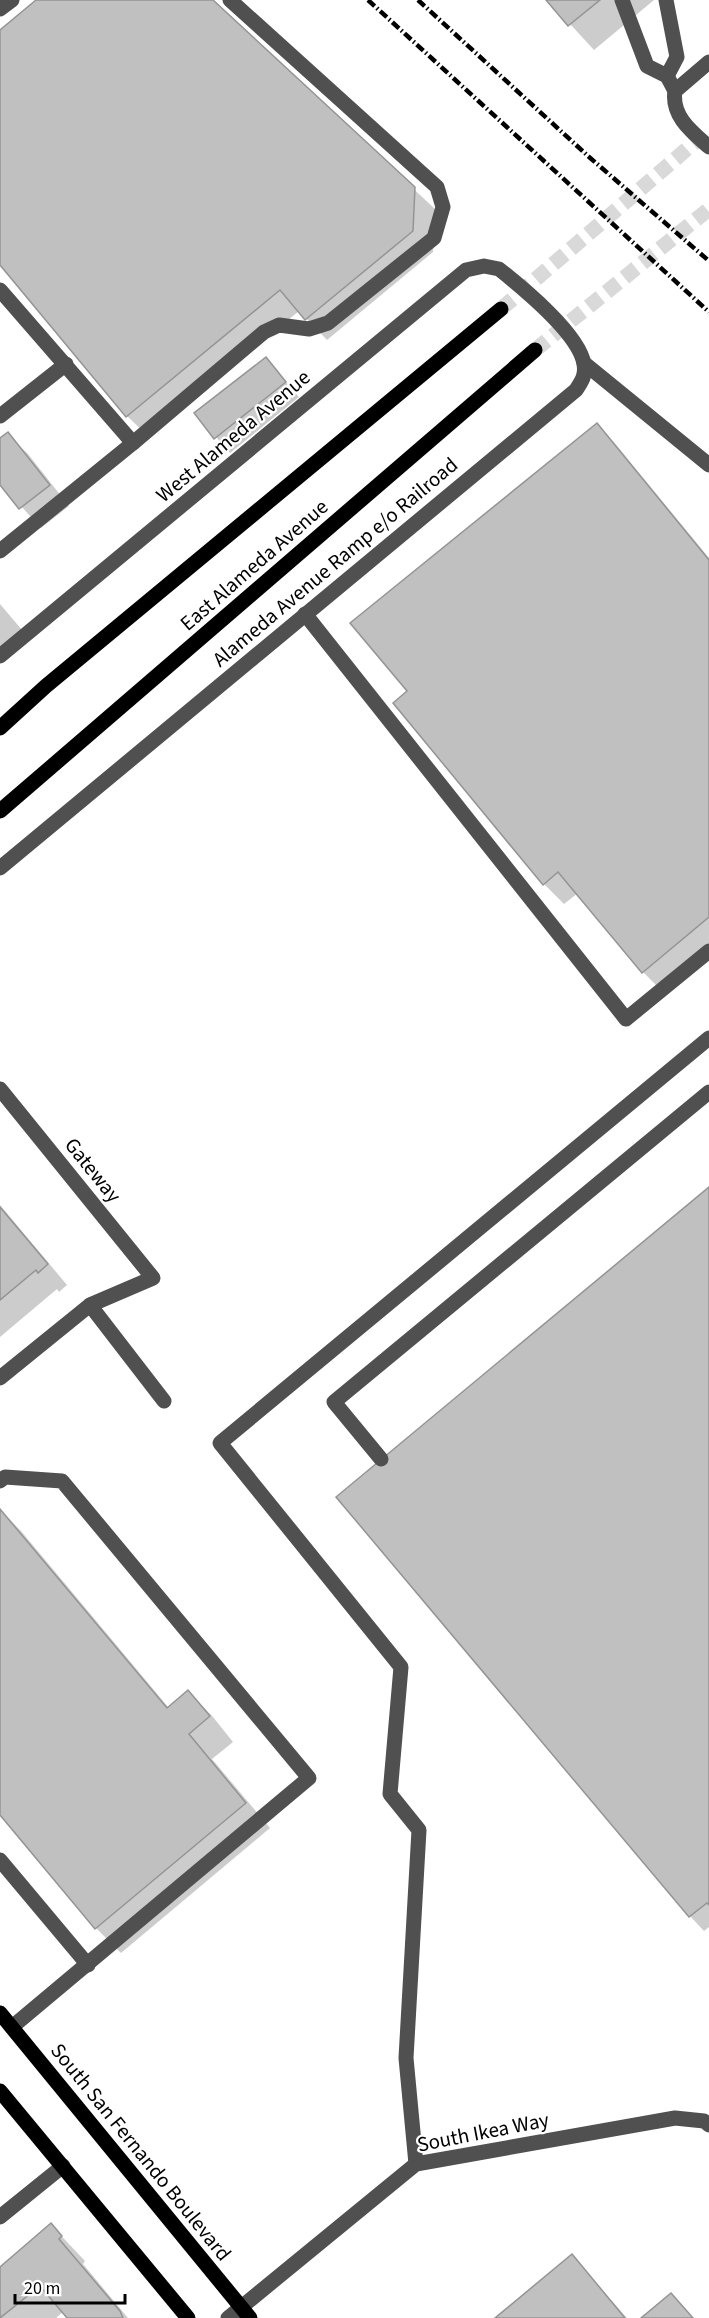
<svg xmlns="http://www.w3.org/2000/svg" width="709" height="2318" font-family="'Source Sans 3',sans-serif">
<rect width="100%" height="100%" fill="#fff"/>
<g fill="#0003">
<path d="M 39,0 L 211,0 L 435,209 L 433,252 L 327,340 L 299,311 L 148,436 L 127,416 L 0,262 L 0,32 Z"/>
<path d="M 548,0 L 654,0 L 594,50 Z"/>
<path d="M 266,359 L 299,397 L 230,453 L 196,414 Z"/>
<path d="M 597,425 L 617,446 L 709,558 L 709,954 L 663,992 L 643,972 L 578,893 L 564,904 L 544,884 L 409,692 Z"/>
<path d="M 7,434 L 28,454 L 69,506 L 41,528 L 0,483 L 0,439 Z"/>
<path d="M 0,604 L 22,630 L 0,648 Z"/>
<path d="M 709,1189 L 709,1927 L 704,1931 L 690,1916 Z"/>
<path d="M 0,1205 L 67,1285 L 59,1292 L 57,1289 L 0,1337 Z"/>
<path d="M 0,1510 L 21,1531 L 169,1708 L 188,1692 L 213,1717 L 233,1742 L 212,1759 L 270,1828 L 121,1953 L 96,1928 L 0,1813 Z"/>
<path d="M 51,2225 L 85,2261 L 83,2264 L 128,2318 L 69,2318 L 64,2311 L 56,2318 L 0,2318 L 0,2268 Z"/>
<path d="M 572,2256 L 627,2318 L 497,2318 Z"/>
</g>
<g fill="#c0c0c0" stroke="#949494" stroke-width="1.5">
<path d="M 36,0 L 213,0 L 415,187 L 413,231 L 305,320 L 280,290 L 126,417 L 0,265 L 0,30 Z"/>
<path d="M 546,0 L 600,0 L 568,26 Z"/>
<path d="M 266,357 L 286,382 L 214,439 L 194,413 Z"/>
<path d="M 597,423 L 709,560 L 709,917 L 642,973 L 558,872 L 543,885 L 393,703 L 407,691 L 350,623 Z"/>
<path d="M 8,432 L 50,485 L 19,509 L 0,485 L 0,438 Z"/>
<path d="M 709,1187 L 709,1905 L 707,1903 L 689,1917 L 336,1497 Z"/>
<path d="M 0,1207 L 48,1264 L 38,1273 L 36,1270 L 0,1300 Z"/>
<path d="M 0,1509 L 167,1708 L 188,1690 L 210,1716 L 189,1734 L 246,1803 L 95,1929 L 0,1815 Z"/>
<path d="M 51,2223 L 62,2236 L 59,2239 L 120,2311 L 123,2318 L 67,2318 L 40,2286 L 0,2318 L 0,2267 Z"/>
<path d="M 572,2254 L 625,2318 L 495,2318 Z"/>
<path d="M 671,2293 L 693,2318 L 641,2318 Z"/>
</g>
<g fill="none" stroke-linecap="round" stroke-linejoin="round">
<g stroke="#d9d9d9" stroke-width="15" stroke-dasharray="15 8" stroke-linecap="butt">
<path d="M 501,309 L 709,130"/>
<path d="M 535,350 L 709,209"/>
</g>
<g stroke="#505050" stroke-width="15">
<path d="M 622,0 L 647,66 L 667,76 L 675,91"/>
<path d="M 666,0 L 677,57 L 667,76"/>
<path d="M 0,9 L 12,0"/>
<path d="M 709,62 L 675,91 C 671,116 692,132 709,147"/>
<path d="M 0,290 L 133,443 L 264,332 L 279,325 L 309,329 L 328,323 L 434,238 L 443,207 L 437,187 L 230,0"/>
<path d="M 584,363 L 709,465"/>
<path d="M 0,416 L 66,364"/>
<path d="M 0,551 L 133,443"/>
<path d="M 305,614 L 626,1019 L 709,951"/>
<path d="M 0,656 L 466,270 L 484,266 L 499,269 C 524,289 579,334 584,364 C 586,375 582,381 576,390 L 0,868"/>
<path d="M 0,1089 L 153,1278 L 90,1305 L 164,1401"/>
<path d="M 0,1378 L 90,1305"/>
<path d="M 381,1459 L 334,1402 L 709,1092"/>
<path d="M 0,1481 L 5,1477 L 62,1481 L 309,1778 L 12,2027"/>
<path d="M 0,1860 L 88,1965"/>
<path d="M 416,2164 L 406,2058 L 419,1830 L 390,1794 L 401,1667 L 220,1443 L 709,1038"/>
<path d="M 0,2217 L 63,2166"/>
<path d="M 228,2318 L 416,2164 L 675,2118 L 704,2121 L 709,2125"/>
</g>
<g stroke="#000" stroke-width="15">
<path d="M 0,728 L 46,686 L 501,309"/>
<path d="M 0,811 L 535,350"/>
<path d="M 0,2013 L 250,2318"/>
<path d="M 0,2091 L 188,2318"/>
</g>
<g stroke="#000" stroke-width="4.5" stroke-dasharray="9 3 1.5 3" stroke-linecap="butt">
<path d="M 368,0 L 709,312"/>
<path d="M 418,0 L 588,156 L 709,261"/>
</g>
</g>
<g text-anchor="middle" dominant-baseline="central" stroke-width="4.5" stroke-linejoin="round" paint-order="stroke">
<g font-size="21" fill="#000" stroke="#fff">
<text transform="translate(233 436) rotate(-40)">West Alameda Avenue</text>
<text transform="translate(335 562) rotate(-40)">Alameda Avenue Ramp e/o Railroad</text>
<text transform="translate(254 565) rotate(-41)">East Alameda Avenue</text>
<text transform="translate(93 1170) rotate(51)">Gateway</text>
<text transform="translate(483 2132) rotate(-11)">South Ikea Way</text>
<text transform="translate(141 2152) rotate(51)">South San Fernando Boulevard</text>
</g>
</g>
<path d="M15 2294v9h110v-9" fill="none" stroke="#000000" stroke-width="3"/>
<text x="24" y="2294" font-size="18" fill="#000000" stroke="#ffffff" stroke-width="4.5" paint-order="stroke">20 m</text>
</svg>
